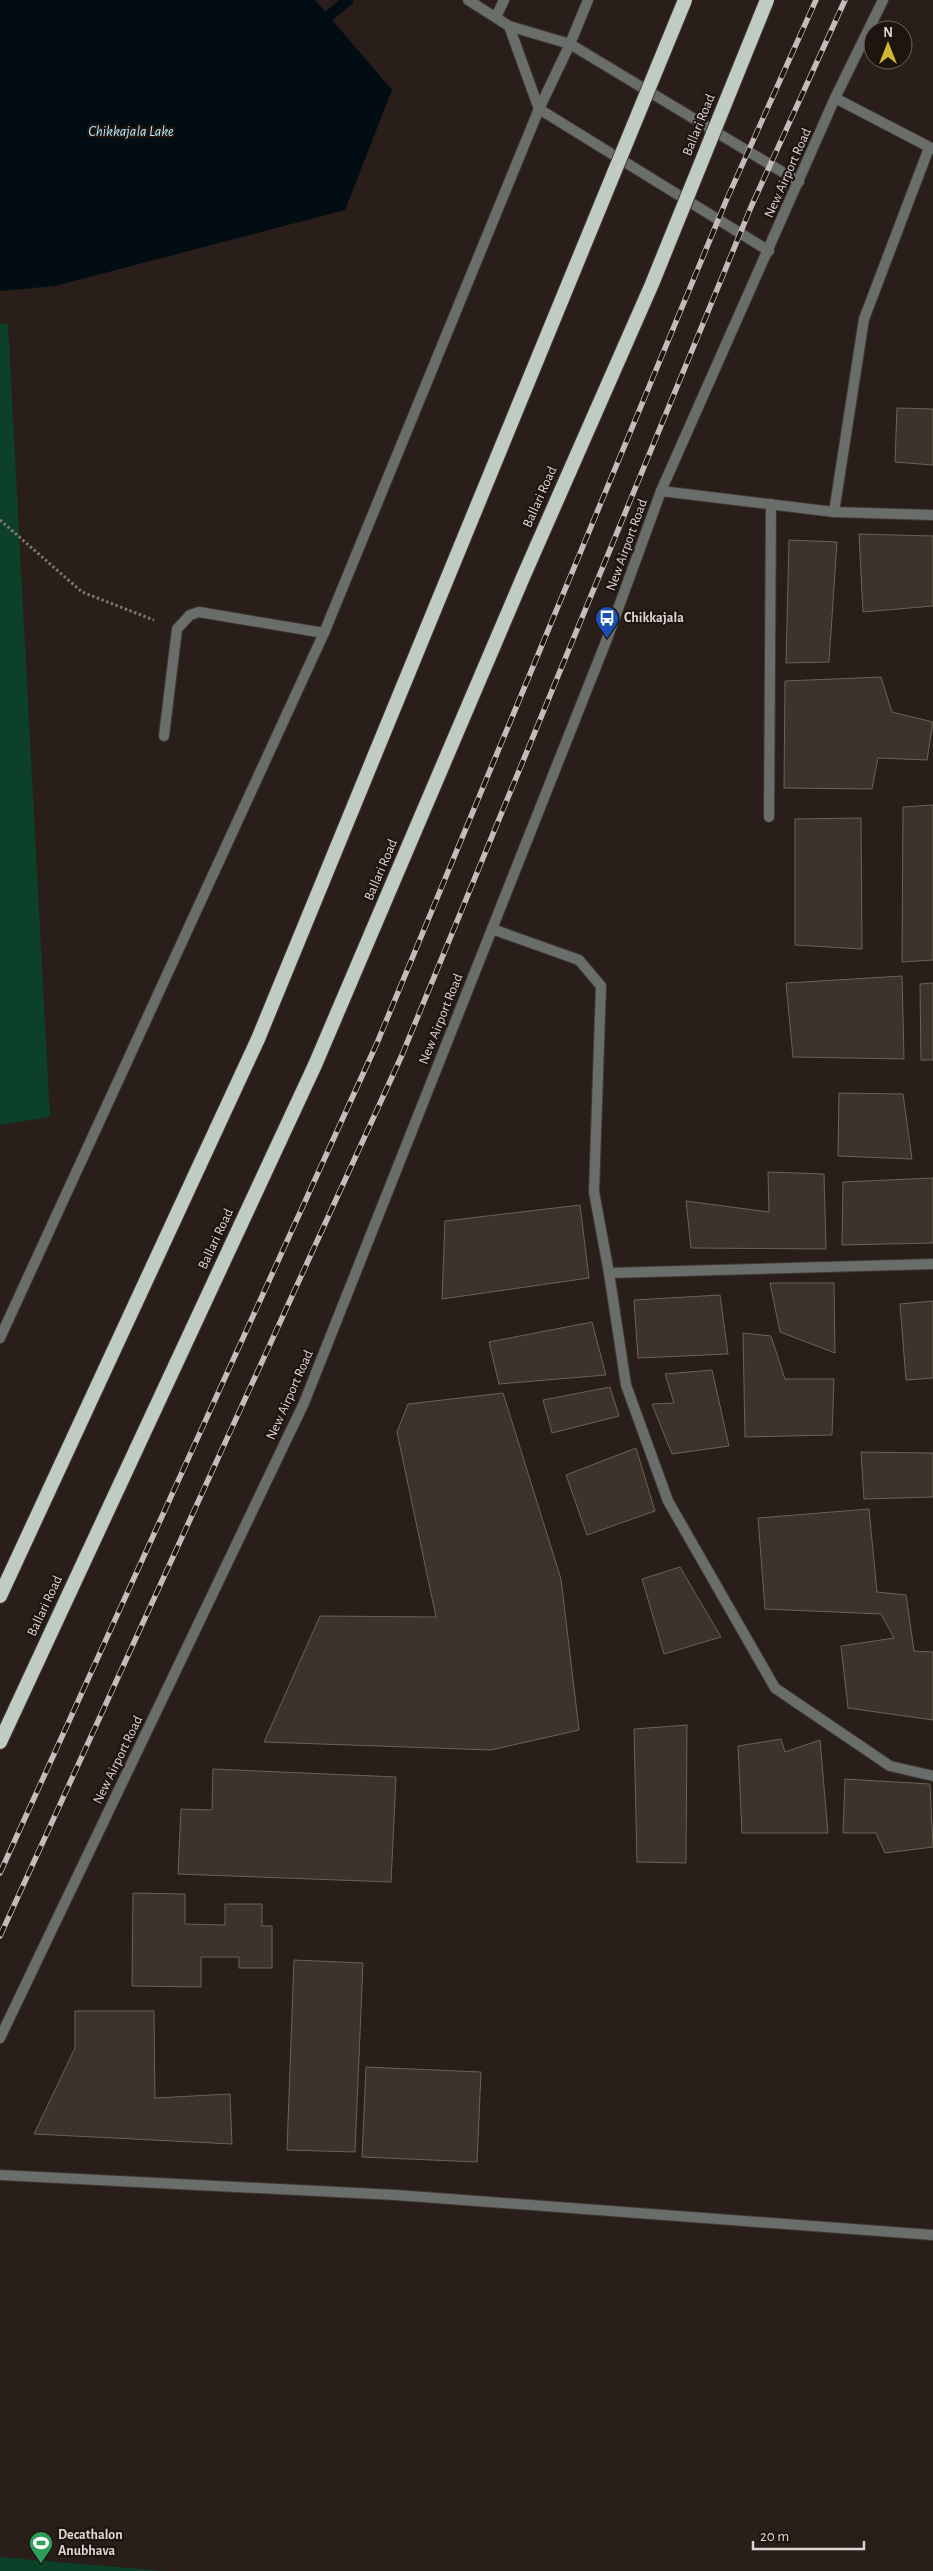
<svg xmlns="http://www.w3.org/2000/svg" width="933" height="2571" font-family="'Alegreya Sans',sans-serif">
<rect width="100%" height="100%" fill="#291e19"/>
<g fill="#0c4028">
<path d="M 0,324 L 8,324 L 50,1117 L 0,1125 Z"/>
<path d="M 0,2557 L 164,2571 L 0,2571 Z"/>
</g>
<path fill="#010d12" d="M 0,0 L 315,0 L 392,90 L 345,210 L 55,286 L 0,291 Z"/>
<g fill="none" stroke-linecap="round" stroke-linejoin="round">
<path stroke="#010d12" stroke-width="11" d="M 317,26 L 348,0"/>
</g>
<g fill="#3c342b" stroke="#6b6257">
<path d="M 897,408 L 933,409 L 933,465 L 895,462 Z"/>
<path d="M 859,534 L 933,536 L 933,606 L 863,612 Z"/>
<path d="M 789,540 L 837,542 L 829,662 L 786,663 Z"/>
<path d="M 881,677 L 892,712 L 933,722 L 927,760 L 878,758 L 872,789 L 784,788 L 785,681 Z"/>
<path d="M 933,805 L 933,960 L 902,962 L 903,807 Z"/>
<path d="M 861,818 L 862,949 L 795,945 L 795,819 Z"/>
<path d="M 902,976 L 904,1059 L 793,1057 L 786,983 Z"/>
<path d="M 933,983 L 933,1060 L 921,1060 L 920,984 Z"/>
<path d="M 839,1093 L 903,1094 L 912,1159 L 838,1156 Z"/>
<path d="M 768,1172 L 824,1174 L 826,1249 L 691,1248 L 686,1201 L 769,1212 Z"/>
<path d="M 933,1178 L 933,1243 L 842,1245 L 843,1182 Z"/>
<path d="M 580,1205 L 589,1278 L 442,1299 L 445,1221 Z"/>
<path d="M 770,1283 L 834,1283 L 835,1353 L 780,1332 Z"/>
<path d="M 720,1295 L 728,1354 L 638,1358 L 634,1300 Z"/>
<path d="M 933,1301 L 933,1378 L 906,1380 L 900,1304 Z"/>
<path d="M 592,1322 L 606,1375 L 499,1384 L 489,1342 Z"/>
<path d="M 743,1333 L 771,1336 L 785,1379 L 834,1379 L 832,1435 L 745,1437 Z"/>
<path d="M 712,1370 L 729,1446 L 672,1454 L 652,1404 L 674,1403 L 665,1374 Z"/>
<path d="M 610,1387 L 619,1416 L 552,1433 L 543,1400 Z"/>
<path d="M 503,1393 L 561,1579 L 579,1730 L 491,1750 L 264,1742 L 320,1616 L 436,1617 L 397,1432 L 408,1404 Z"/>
<path d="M 636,1448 L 655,1511 L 587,1535 L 566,1475 Z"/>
<path d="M 861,1452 L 933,1453 L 933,1497 L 864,1499 Z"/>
<path d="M 869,1509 L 877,1592 L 906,1595 L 914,1651 L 933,1652 L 933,1720 L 848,1708 L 841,1646 L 894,1638 L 881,1614 L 765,1609 L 758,1518 Z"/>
<path d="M 680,1567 L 721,1637 L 664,1654 L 642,1579 Z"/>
<path d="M 687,1725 L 686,1863 L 637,1862 L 634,1729 Z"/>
<path d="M 781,1739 L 785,1752 L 820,1740 L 828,1833 L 742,1833 L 738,1746 Z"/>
<path d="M 213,1769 L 396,1777 L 391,1882 L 178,1874 L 181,1809 L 212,1810 Z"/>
<path d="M 845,1779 L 930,1784 L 933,1847 L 885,1853 L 876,1833 L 843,1833 Z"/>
<path d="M 133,1893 L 185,1894 L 185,1924 L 225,1925 L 225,1904 L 262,1904 L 262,1926 L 272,1926 L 272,1968 L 239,1968 L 239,1957 L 201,1957 L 201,1987 L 132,1986 Z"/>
<path d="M 294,1960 L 363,1963 L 355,2152 L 287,2150 Z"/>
<path d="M 75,2011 L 154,2011 L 155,2098 L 230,2094 L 232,2144 L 34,2134 L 75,2048 Z"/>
<path d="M 366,2067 L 481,2072 L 477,2162 L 362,2157 Z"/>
</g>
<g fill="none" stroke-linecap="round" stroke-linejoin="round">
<g stroke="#423833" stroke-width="12">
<g id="service">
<path d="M 496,17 L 504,0"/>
<path d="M 164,736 L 177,629 L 190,615 L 199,612 L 324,633"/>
</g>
</g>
<g stroke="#423833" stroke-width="12">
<g id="minor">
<path d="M 835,98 L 933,149"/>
<path d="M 834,512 L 864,319 L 929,148"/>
<path d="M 769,817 L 771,504"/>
<path d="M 492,929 L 579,960 L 601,986 L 594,1192 L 609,1273 L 933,1264"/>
<path d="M 609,1273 L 626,1385 L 668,1501 L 775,1688 L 890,1766 L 933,1776"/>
<path d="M 0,2175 L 396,2195 L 933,2235"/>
</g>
</g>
<g stroke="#423833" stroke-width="12">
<g id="tertiary">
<path d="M 468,0 L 509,26 L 570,44 L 799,182"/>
<path d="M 509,26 L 539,109 L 769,251"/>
<path d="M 661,491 L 834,512 L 933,515"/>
<path d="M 0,1338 L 324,633 L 539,109 L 570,44 L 588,0"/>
<path d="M 0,2038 L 304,1403 L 607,639 L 661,491 L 835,98 L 883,0"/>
</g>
</g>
<g stroke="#423833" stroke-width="16">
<g id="trunk">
<path d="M 0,1596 L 258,1039"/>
<path d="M 0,1742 L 315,1065"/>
</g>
</g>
<path stroke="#7f7671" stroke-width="3" stroke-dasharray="2.5 2.5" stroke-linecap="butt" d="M 0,520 L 82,592 L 154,620"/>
<use href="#service" stroke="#696e6a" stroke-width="10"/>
<use href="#minor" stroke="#696e6a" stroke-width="10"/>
<use href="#tertiary" stroke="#696e6a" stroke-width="10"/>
<use href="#trunk" stroke="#c0ccc2" stroke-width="14"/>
<g stroke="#c4bcb8" stroke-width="5.5">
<g id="rail">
<path d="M 0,1873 L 377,1043 L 726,201 L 816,0"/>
<path d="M 0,1936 L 402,1055 L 751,207 L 845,0"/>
</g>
</g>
<use href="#rail" stroke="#1f1510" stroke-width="4" stroke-dasharray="11" stroke-linecap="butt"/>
<g stroke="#423833" stroke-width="16" stroke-linecap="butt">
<g id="trunk-bridge">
<path d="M 258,1039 L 685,0"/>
<path d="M 315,1065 L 524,575 L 652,284 L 767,0"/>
</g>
</g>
<use href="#trunk-bridge" stroke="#c0ccc2" stroke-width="14"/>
</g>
<defs>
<g id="bus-pin" transform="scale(1.25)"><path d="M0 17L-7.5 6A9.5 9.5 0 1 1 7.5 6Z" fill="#1a4fb4" stroke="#1f1510"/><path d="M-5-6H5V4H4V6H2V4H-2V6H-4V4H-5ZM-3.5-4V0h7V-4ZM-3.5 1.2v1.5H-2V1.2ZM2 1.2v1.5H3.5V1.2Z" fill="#fff"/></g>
<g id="stadium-pin" transform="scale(1.25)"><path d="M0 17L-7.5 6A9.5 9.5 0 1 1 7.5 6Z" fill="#2e9e5b" stroke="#1f1510"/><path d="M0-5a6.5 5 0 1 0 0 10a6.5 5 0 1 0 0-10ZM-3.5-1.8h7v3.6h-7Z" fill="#fff"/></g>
</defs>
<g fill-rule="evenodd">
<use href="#bus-pin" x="607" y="618"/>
<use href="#stadium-pin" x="41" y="2543"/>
</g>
<g text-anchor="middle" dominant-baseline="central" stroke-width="4.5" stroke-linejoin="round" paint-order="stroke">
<g font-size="14" fill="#ddd6d2" stroke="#1f1510">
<text transform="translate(699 125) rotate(-68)">Ballari Road</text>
<text transform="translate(788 173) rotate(-66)">New Airport Road</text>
<text transform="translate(540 497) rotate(-66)">Ballari Road</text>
<text transform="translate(627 545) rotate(-70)">New Airport Road</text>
<text transform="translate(381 870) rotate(-67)">Ballari Road</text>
<text transform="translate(441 1019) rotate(-68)">New Airport Road</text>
<text transform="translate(216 1239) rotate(-65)">Ballari Road</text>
<text transform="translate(290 1395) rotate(-66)">New Airport Road</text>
<text transform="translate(45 1606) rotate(-65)">Ballari Road</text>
<text transform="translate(118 1760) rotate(-64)">New Airport Road</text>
</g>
<g font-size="14" font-weight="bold" fill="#ddd6d2" stroke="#1f1510" text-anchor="start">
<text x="624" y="618">Chikkajala</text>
<text x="58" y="2535">Decathalon<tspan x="58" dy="16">Anubhava</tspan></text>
</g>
<g font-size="15" font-style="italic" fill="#b6eafd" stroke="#1f1510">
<text x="131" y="131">Chikkajala Lake</text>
</g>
</g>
<g transform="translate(888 45)"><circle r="24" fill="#1f1510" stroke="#6b625e"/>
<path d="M0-4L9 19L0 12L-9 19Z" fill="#d4b635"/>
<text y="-8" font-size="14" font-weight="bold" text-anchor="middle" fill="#ddd6d2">N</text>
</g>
<path d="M753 2541v8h111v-8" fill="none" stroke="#ddd6d2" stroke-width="2.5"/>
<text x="760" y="2541" font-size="15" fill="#ddd6d2" stroke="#1f1510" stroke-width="4" paint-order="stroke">20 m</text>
</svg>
